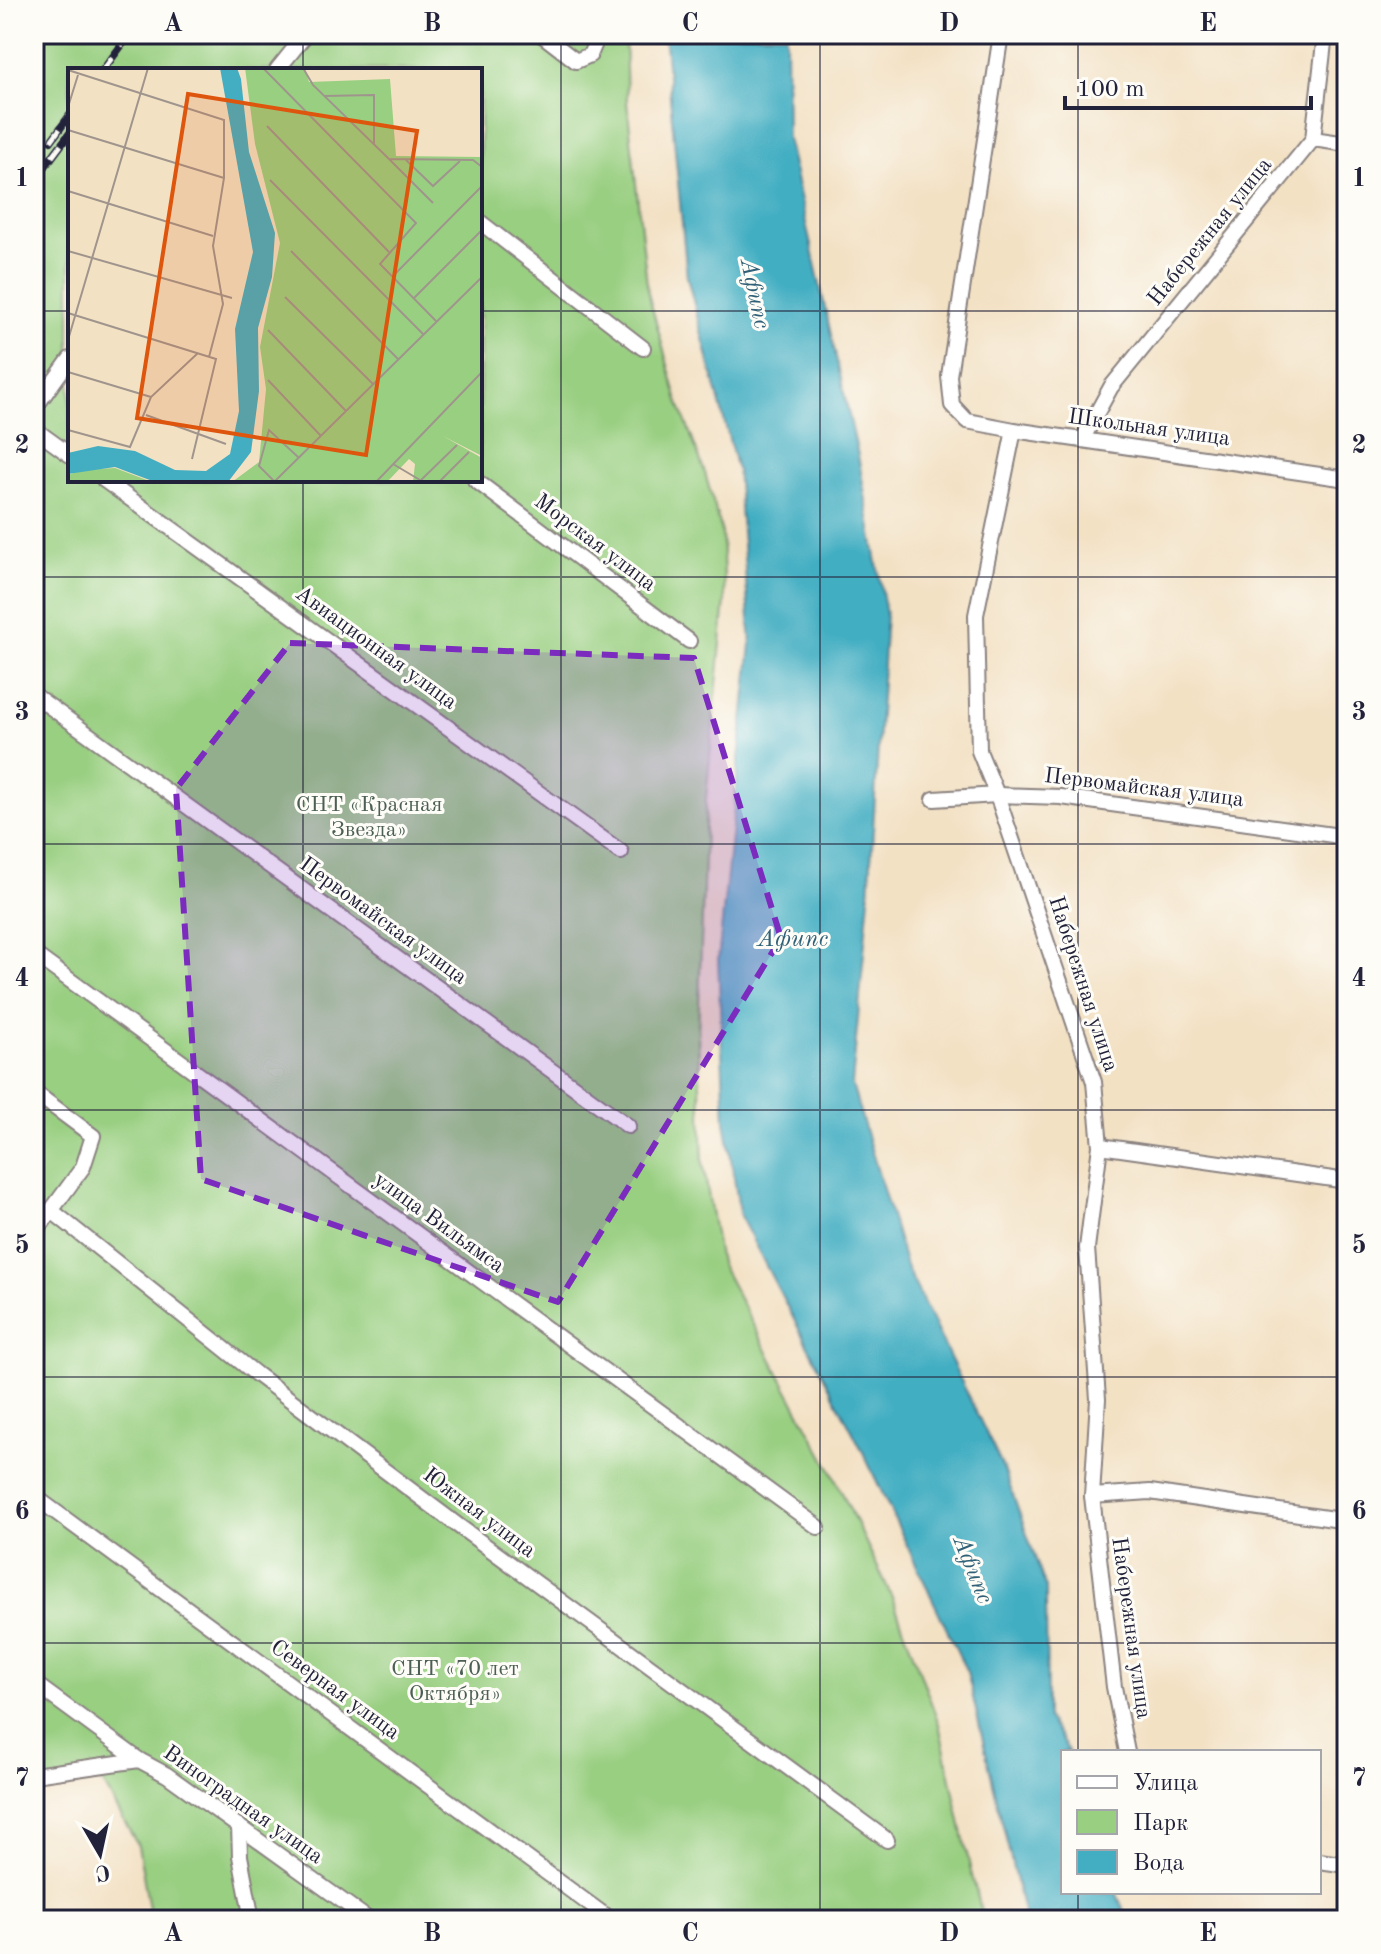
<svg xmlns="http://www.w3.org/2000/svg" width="1381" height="1954" font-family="'Old Standard TT',serif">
<rect width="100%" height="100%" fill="#fdfcf7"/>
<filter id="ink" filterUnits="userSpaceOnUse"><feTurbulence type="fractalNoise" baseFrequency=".0125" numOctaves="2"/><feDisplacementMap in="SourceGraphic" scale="16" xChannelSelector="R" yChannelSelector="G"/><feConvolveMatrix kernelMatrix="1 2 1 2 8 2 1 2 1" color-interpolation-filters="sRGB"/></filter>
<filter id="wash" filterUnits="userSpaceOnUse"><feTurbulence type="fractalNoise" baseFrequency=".006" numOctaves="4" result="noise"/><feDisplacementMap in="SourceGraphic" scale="32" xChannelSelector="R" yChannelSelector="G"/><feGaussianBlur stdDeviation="1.8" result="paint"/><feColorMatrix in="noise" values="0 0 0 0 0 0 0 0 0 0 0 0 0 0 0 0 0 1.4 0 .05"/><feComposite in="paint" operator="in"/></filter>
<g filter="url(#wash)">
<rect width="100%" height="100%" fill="#f3e1c4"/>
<path fill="#99cf81" stroke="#5e785e" stroke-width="2" fill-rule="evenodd" d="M 34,34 L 625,34 L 627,102 L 648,293 L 677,398 L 705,473 L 722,533 L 725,601 L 706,799 L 698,1035 L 703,1163 L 720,1263 L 835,1478 L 892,1597 L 939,1724 L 971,1872 L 984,1920 L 151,1920 L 138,1846 L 102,1781 L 34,1791 ZM 70,70 L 480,70 L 480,480 L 70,480 Z"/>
<path fill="#43aec2" stroke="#32687e" stroke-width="2" d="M 664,34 L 786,34 L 787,138 L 858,455 L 886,614 L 869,897 L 852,1085 L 906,1266 L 1004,1470 L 1046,1588 L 1047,1717 L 1069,1752 L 1063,1752 L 1063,1892 L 1116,1892 L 1128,1920 L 1025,1920 L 967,1672 L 861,1448 L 740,1216 L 725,1121 L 718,960 L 751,644 L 737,470 L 687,277 Z"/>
</g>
<g filter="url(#ink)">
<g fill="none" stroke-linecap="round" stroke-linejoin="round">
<g stroke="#8a8280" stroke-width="18">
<g id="street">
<path d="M 541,34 L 576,61 L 590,55 L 599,34"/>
<path d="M 1001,34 L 949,376 L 952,405 L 967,421 L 1014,430 L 1347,479"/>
<path d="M 277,70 L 306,34"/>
<path d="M 1313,139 L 1347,144"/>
<path d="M 480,222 L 643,348"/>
<path d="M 34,409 L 70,359"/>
<path d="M 34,429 L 70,455"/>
<path d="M 1014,430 L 976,615 L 979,751 L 997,795 L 1094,1082 L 1100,1146 L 1087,1248 L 1098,1399 L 1092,1496 L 1114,1687 L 1127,1752"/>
<path d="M 1082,440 L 1111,387 L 1313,139 L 1325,34"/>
<path d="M 104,480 L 621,852"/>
<path d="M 475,480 L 689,641"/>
<path d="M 34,695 L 628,1126"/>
<path d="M 934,799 L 997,795 L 1061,797 L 1347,837"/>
<path d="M 34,954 L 818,1527"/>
<path d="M 34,1092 L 93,1136 L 83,1167 L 34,1234"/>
<path d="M 1100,1146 L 1347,1181"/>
<path d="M 52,1211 L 256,1374 L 460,1527 L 887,1840"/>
<path d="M 34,1496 L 611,1920"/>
<path d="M 1092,1496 L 1150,1492 L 1347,1521"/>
<path d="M 34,1683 L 139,1760"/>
<path d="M 34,1775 L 139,1760 L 167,1775 L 369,1920"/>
<path d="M 239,1826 L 240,1856 L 252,1920"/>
<path d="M 1319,1861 L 1347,1865"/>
</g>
</g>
<use href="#street" stroke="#fff" stroke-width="14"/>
<g stroke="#22223b" stroke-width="8">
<g id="rail">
<path d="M 103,70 L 130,34"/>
<path d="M 51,141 L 70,115"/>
<path d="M 34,181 L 70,133"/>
</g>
</g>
<use href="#rail" stroke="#fdfcf7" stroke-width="5" stroke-dasharray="15" stroke-linecap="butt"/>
</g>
</g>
<path fill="#7b2cbf" fill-opacity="0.2" stroke="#7b2cbf" stroke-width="6" stroke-dasharray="16 10" stroke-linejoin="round" d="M 290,643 L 694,658 L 781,938 L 558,1302 L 201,1179 L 176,789 Z"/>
<path fill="none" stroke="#22223b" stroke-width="2" stroke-opacity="0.55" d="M 303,34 L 303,70M 561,34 L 561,1920M 820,34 L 820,1920M 1078,34 L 1078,1752M 34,311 L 70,311M 480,311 L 1347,311M 303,480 L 303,1920M 34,577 L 1347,577M 34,844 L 1347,844M 34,1110 L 1347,1110M 34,1377 L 1347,1377M 34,1643 L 1347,1643M 1078,1892 L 1078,1920"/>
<g text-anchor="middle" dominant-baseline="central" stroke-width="6" stroke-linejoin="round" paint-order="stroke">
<g font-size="22" fill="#22223b" stroke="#fdfcf7">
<text transform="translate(1210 232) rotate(-51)">Набережная улица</text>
<text transform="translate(1149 428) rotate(8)">Школьная улица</text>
<text transform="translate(595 543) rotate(37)">Морская улица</text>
<text transform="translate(376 648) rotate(36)">Авиационная улица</text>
<text transform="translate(1144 788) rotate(7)">Первомайская улица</text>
<text transform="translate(383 921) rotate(36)">Первомайская улица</text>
<text transform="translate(1083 984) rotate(72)">Набережная улица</text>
<text transform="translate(439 1223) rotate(36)">улица Вильямса</text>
<text transform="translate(479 1513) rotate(37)">Южная улица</text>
<text transform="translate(1131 1628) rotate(82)">Набережная улица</text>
<text transform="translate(335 1690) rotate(36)">Северная улица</text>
<text transform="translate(243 1805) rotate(35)">Виноградная улица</text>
</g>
<g font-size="22" fill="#4c5f54" stroke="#fdfcf7">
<text x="369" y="805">СНТ «Красная<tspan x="369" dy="25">Звезда»</tspan></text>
<text x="455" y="1669">СНТ «70 лет<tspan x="455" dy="25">Октября»</tspan></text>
</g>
<g font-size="24" font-style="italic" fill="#316178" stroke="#fdfcf7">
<text transform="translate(754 294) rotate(78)">Афипс</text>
<text x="793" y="940">Афипс</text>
<text transform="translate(972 1570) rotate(68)">Афипс</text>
</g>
</g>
<g transform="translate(68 68)">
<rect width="414" height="414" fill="#f3e1c4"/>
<path d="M 177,0 L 237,0 L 241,14 L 322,11 L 328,88 L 414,89 L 414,388 L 375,368 L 414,390 L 414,414 L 345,414 L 347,396 L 341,391 L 319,414 L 164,414 L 191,394 L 198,321 L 192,279 L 212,175 L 187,76 ZM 47,400 L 84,414 L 0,414 L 0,407 L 14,402 Z" fill="#99cf81"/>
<path d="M 152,0 L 169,0 L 173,11 L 181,84 L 207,165 L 204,209 L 190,260 L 191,323 L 183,384 L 160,414 L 87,414 L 47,399 L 0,406 L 0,385 L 30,378 L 67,383 L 107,402 L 138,403 L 162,386 L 171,343 L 167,261 L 185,184 Z" fill="#43aec2"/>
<path fill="none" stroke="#9f958d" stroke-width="2" d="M 195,0 L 348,155 L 312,196 L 368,253M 235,0 L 245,17 L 321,91 L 405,92 L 414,99M 0,2 L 156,52 L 156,110 L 145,178 L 155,236 L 141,289M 256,28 L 306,27 L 306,77M 0,39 L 10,7M 199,58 L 321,184M 0,62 L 156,110M 321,91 L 365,135M 338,92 L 365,118 L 392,93M 202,112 L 355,266M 0,123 L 145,168M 0,183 L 164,230M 223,183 L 330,291M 324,209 L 414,118M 217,229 L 305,316M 346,230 L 414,162M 0,245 L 148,291 L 124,391M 200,262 L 278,343M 0,272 L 80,0M 0,304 L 83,329M 200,312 L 253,368M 78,347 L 158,376M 0,362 L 62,379 L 83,329 L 130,285M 325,396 L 352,412M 206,413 L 191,398 L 201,362 L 230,389M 206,414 L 414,209M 308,414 L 414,304M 351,414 L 389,377M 371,414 L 401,384"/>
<path fill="#de560e" fill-opacity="0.15" stroke="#de560e" stroke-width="4" d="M 120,26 L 349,63 L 298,387 L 69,350 Z"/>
<rect width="414" height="414" fill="none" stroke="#22223b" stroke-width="4"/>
</g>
<rect width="1381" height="1954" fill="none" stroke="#fdfcf7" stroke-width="88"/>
<rect x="1061" y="1750" width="260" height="144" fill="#fdfcf7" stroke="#a5a5ac" stroke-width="2"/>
<rect x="1077" y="1776" width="40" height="12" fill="#ffffff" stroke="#a5a5ac" stroke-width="2"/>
<text x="1133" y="1790" font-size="24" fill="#22223b">Улица</text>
<rect x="1077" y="1810" width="40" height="24" fill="#99cf81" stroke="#a5a5ac" stroke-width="2"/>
<text x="1133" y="1830" font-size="24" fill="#22223b">Парк</text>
<rect x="1077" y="1850" width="40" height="24" fill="#43aec2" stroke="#a5a5ac" stroke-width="2"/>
<text x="1133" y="1870" font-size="24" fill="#22223b">Вода</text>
<g transform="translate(100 1854) rotate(171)" stroke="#fdfcf7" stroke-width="6" paint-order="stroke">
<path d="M0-6L14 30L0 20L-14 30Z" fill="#22223b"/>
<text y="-12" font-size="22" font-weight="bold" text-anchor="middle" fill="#22223b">С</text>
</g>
<path d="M1065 96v12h246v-12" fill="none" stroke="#22223b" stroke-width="4"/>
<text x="1077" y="96" font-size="24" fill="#22223b" stroke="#fdfcf7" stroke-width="6" paint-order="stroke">100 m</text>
<rect x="44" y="44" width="1293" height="1866" fill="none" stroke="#22223b" stroke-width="3"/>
<g font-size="26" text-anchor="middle" font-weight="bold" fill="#22223b">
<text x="173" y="31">A</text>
<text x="432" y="31">B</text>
<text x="690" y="31">C</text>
<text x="949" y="31">D</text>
<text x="1208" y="31">E</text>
<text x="22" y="186">1</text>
<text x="1359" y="186">1</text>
<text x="22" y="453">2</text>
<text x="1359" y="453">2</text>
<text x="22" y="720">3</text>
<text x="1359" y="720">3</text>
<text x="22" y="986">4</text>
<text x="1359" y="986">4</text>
<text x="22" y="1253">5</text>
<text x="1359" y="1253">5</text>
<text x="22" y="1519">6</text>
<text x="1359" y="1519">6</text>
<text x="22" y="1786">7</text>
<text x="1359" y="1786">7</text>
<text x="173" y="1941">A</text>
<text x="432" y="1941">B</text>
<text x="690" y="1941">C</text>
<text x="949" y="1941">D</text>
<text x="1208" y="1941">E</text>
</g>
</svg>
